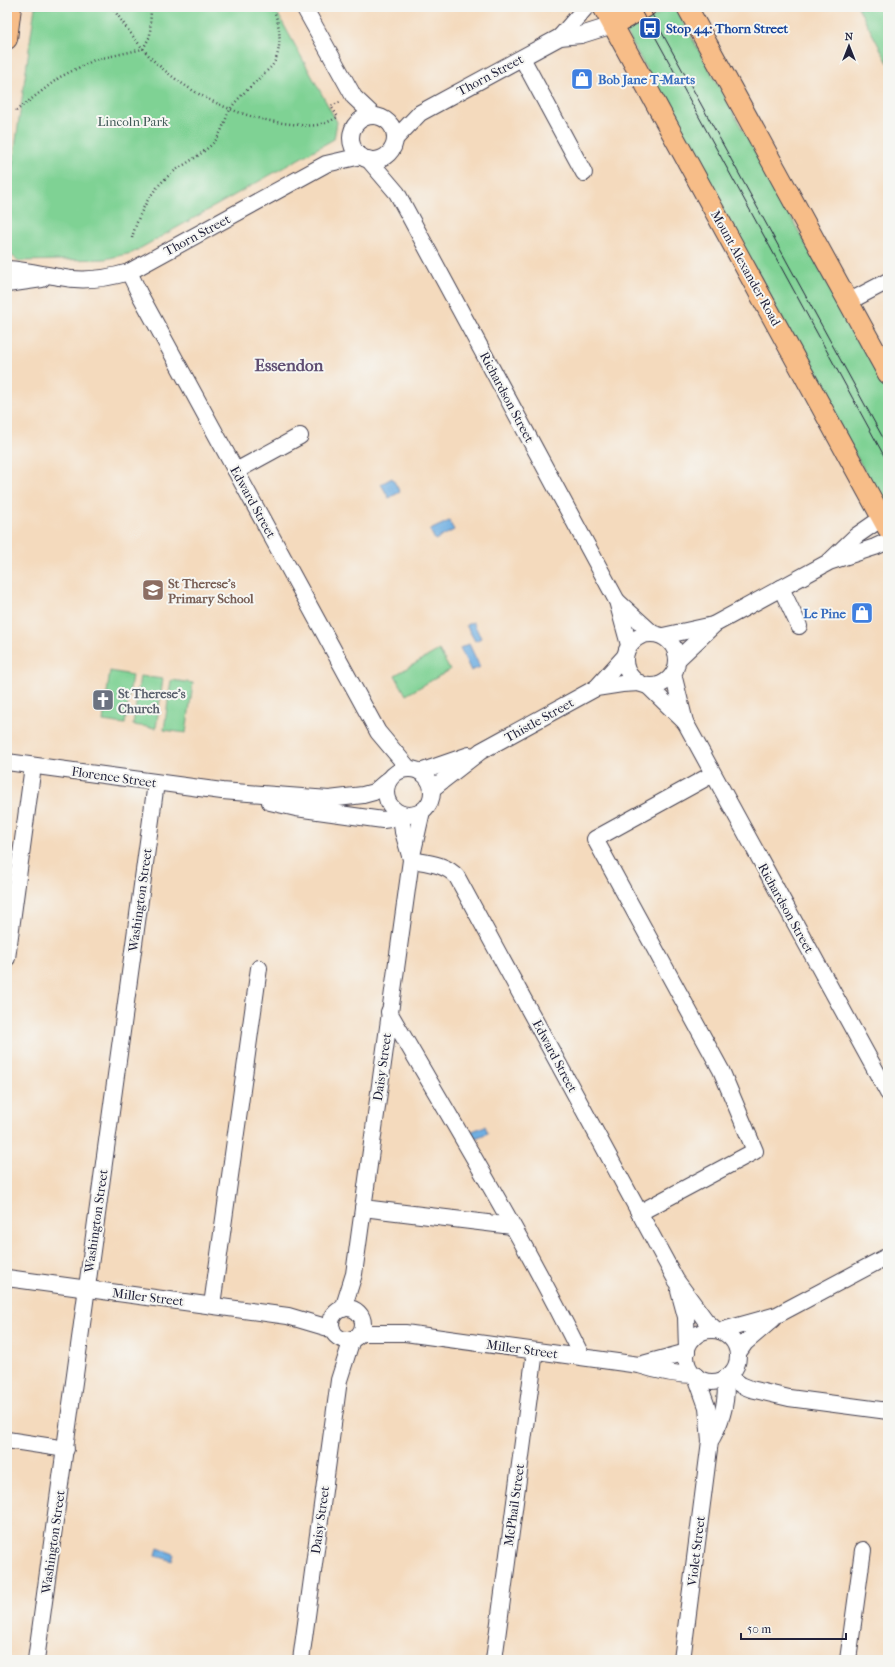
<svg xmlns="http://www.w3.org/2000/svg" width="895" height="1667" font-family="'IM FELL French Canon',serif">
<rect width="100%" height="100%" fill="#f6f6f2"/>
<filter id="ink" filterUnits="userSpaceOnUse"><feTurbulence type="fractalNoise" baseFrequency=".025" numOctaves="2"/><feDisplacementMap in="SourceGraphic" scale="8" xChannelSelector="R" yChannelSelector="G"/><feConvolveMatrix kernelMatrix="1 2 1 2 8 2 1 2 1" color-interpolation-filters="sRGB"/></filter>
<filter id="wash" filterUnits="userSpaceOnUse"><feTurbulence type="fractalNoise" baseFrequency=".012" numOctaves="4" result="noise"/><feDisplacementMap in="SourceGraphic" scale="16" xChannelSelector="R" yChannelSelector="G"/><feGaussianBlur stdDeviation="0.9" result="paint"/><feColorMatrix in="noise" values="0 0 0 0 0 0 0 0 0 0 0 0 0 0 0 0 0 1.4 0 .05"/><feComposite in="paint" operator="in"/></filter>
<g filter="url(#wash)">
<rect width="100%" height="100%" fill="#f4dabd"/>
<g fill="#7fd294" stroke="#507a68">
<path d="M 35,7 L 274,7 L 337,122 L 334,139 L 132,253 L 105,259 L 19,261 L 7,252 L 7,204 Z"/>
<path d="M 671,7 L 675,7 L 888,393 L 888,504 L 884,507 L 626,32 Z"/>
<path d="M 858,7 L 888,7 L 888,63 Z"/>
<path d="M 439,650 L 450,670 L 406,695 L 395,675 Z"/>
<path d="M 110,671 L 132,675 L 125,724 L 103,721 Z"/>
<path d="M 140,676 L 163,679 L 156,728 L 133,725 Z"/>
<path d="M 171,680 L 193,683 L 186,733 L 164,730 Z"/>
</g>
<g fill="#6eaee1" stroke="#48688e">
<path d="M 392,478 L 400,492 L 389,498 L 381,484 Z"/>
<path d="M 449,521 L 454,530 L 435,540 L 430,530 Z"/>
<path d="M 473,622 L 481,638 L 475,641 L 466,625 Z"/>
<path d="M 469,644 L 480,667 L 471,671 L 460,648 Z"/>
<path d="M 485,1126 L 488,1133 L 473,1139 L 470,1132 Z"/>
<path d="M 158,1548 L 174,1554 L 172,1561 L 156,1555 Z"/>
</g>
</g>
<g filter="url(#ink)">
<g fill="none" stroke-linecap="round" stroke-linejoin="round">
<g stroke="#423e4e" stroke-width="18">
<g id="minor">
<path d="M 304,7 L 354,97 L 374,116"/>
<path d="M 560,37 L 586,7"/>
<path d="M 522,58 L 584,173"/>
<circle cx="373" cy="138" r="22"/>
<path d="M 395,139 L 420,113 L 560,37 L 581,35 L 613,25"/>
<path d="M 368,159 L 397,193 L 617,601 L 629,645"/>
<path d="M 7,269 C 25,270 41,274 59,277 C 83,282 106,279 129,272 L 326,164 L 361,156"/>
<path d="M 129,272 L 139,293 L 378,732 L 409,769"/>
<path d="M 7,284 L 42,279"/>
<path d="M 848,302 L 888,281"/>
<path d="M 236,471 L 300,436"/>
<path d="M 831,560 L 856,536 L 882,518"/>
<path d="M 781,588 L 799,626"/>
<path d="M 617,601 L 652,633"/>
<circle cx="651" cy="660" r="26"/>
<path d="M 663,636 L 713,625"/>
<path d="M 678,659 L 715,624 L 829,562 L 875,547 L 888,541"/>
<path d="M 673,674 L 685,722 L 888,1093"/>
<path d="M 648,686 L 685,722"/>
<path d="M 596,688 L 625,656"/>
<path d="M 7,762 L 222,791 L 329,799 L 363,795 L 374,792 L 388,780"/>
<circle cx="409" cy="792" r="23"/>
<path d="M 420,772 L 469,755"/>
<path d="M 432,789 L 481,751 L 596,688 L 622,684 L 640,683"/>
<path d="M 270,802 L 296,808 L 383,820 L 390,819 L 399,813"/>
<path d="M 401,814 L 403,832 L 411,859"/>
<path d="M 411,860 C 428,863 446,864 457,877 L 676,1280 L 706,1321 L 716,1330"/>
<path d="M 7,958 L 33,766"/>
<path d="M 389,1012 C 455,1126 524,1239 582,1357"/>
<path d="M 363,1208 L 512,1226"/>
<path d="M 639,1213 L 755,1151 L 721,1070 L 595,839 L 713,774"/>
<path d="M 7,1278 L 288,1316 L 332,1329"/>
<path d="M 679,1291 L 686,1317 L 687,1350"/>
<path d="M 212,1305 L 259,968"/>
<circle cx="347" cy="1324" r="16"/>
<path d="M 343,1309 L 354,1274 L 411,860 L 422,811"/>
<circle cx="712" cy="1356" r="26"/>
<path d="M 720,1331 L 777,1315 L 888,1256"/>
<path d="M 361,1333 L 405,1333 L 639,1365 C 658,1371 675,1375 695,1375"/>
<path d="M 738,1353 L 745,1343 L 773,1319"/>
<path d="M 639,1365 L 687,1352"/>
<path d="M 728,1376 L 741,1385 L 751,1389 L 789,1398 L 888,1411"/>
<path d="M 712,1438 C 722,1420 728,1399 725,1378"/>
<path d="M 7,1440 L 66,1449"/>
<path d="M 36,1660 L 156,783"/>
<path d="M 301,1660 L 339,1380 L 352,1339"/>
<path d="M 494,1660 L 535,1351"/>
<path d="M 682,1660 L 710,1441 L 707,1407 L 696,1376"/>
<path d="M 848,1660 L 863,1550"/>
</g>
</g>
<g stroke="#423e4e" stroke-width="22">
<g id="major">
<path d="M 603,7 L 888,529"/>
<path d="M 687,7 L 888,374"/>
<path d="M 613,25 L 646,7"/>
<path d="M 7,39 L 11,7"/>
</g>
</g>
<g stroke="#423e4e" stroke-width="2.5" stroke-dasharray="1 3" stroke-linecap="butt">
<path d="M 112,7 C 125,26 139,46 155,62 C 192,96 241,119 291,124 C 301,125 311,127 321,124 C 327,123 332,120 338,117 L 331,106 L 340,102"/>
<path d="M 274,10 L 279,7"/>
<path d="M 16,111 L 60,77 L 94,60 L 143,49 L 150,36 L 151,7"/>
<path d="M 132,238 C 139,211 153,186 176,170 C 190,161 204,153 215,141 C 223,131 225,118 231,108 C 239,96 261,77 272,66 C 283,50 281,24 272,7"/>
</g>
<use href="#minor" stroke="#fff" stroke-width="16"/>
<use href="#major" stroke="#f7bd88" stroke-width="20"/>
<g stroke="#22223b" stroke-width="1">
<path d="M 639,7 L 888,463"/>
<path d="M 648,7 L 888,447"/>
</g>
</g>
</g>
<defs>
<g id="bus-square" transform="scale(1.15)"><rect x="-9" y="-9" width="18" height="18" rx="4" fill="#1a4fb4" stroke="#f6f6f2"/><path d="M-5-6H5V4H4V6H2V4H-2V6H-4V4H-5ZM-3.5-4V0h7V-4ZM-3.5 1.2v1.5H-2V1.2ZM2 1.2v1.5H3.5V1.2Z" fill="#fff"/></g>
<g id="shop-square" transform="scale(1.15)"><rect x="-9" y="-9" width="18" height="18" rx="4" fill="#3f7fe0" stroke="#f6f6f2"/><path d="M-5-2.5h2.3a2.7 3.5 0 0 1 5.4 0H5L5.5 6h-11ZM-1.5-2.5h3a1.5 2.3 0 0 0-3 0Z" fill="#fff"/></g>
<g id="school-square" transform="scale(1.15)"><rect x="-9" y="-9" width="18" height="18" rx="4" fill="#8d6e63" stroke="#f6f6f2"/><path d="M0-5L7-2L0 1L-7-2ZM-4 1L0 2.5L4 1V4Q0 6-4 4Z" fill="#fff"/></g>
<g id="church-square" transform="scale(1.15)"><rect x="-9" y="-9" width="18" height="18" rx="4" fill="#6b7280" stroke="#f6f6f2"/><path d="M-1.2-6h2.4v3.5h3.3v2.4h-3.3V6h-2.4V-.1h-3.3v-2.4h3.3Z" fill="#fff"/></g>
</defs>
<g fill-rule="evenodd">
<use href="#bus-square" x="650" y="28"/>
<use href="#shop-square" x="582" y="79"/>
<use href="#school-square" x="153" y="590"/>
<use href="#shop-square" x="862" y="613"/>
<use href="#church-square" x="103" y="700"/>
</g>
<g text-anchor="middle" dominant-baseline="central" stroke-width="4" stroke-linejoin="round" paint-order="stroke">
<g font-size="13" font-weight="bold" fill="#164399" stroke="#f6f6f2" text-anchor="start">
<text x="666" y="28">Stop 44: Thorn Street</text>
</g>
<g font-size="13" fill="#22223b" stroke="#f6f6f2">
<text transform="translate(490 75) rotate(-28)">Thorn Street</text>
<text transform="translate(197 235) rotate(-28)">Thorn Street</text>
<text transform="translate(746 268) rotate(61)">Mount Alexander Road</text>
<text transform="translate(507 397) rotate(62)">Richardson Street</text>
<text transform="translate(253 502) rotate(61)">Edward Street</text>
<text transform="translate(539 720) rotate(-29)">Thistle Street</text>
<text transform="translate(114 777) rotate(8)">Florence Street</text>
<text transform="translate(140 900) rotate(-82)">Washington Street</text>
<text transform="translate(786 908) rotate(61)">Richardson Street</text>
<text transform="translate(555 1056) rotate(62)">Edward Street</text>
<text transform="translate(382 1067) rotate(-82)">Daisy Street</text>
<text transform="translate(96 1221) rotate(-82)">Washington Street</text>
<text transform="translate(148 1297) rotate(7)">Miller Street</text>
<text transform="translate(522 1349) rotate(8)">Miller Street</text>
<text transform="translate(514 1505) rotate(-82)">McPhail Street</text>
<text transform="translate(320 1520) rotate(-82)">Daisy Street</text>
<text transform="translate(53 1542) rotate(-82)">Washington Street</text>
<text transform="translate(696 1551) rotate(-83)">Violet Street</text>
</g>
<g font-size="13" font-weight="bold" fill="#366cbe" stroke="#f6f6f2" text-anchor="start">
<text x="598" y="79">Bob Jane T-Marts</text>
<text x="846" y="613" text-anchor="end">Le Pine</text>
</g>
<g font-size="13" fill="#3e5756" stroke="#f6f6f2">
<text x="133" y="121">Lincoln Park</text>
</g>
<g font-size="13" font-weight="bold" fill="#785e54" stroke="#f6f6f2" text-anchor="start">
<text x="168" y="583">St Therese's<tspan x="168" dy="15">Primary School</tspan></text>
</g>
<g font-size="13" font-weight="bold" fill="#5b616d" stroke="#f6f6f2" text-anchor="start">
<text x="118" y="693">St Therese's<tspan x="118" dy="15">Church</tspan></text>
</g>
<g font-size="17" font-weight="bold" fill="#5f4e72" stroke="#f6f6f2">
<text x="289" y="365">Essendon</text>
</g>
</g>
<rect width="895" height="1667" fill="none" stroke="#f6f6f2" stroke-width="24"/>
<g transform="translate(849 46)" stroke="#f6f6f2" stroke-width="3" paint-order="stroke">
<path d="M0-3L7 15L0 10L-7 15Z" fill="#22223b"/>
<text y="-6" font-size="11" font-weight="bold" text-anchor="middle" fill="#22223b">N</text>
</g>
<path d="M741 1633v6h105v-6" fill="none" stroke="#22223b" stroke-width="2"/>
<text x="747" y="1633" font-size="12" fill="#22223b" stroke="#f6f6f2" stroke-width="3" paint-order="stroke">50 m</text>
</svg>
